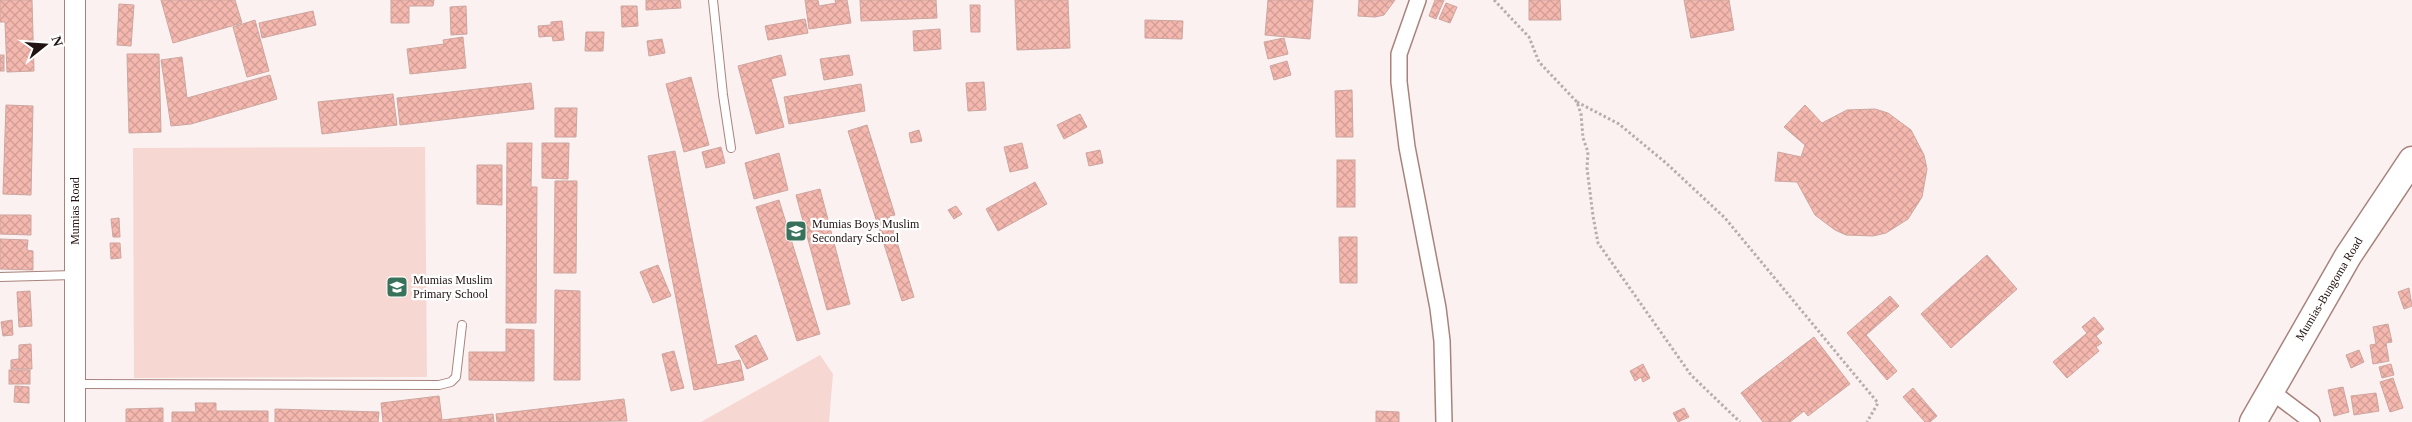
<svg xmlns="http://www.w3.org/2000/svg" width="2412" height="422" font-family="Georgia,serif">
<defs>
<pattern id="building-cross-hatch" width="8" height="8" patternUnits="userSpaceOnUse" patternTransform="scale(1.25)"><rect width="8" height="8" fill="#f4b8af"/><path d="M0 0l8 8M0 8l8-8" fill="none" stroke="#d19d96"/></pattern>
</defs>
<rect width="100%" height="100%" fill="#faf1f0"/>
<g fill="#f7d7d2">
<path d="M 425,147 L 427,377 L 134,378 L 133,148 Z"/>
<path d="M 820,355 L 833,374 L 829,422 L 701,422 Z"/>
</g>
<g fill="url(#building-cross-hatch)" stroke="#cda6a0">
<path d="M 0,0 L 32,0 L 34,71 L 7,72 L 5,22 L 0,22 Z"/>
<path d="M 161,0 L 235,0 L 242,23 L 173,43 Z"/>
<path d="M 391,0 L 434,0 L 433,6 L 409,6 L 409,23 L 391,23 Z"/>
<path d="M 646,0 L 680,0 L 681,8 L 646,10 Z"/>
<path d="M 805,0 L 818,0 L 819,6 L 836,3 L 835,0 L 847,0 L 851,23 L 809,29 Z"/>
<path d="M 860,0 L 936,0 L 937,18 L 861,21 Z"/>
<path d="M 1015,0 L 1068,0 L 1070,48 L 1017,50 Z"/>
<path d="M 1268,0 L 1313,0 L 1310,39 L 1265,35 Z"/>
<path d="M 1359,0 L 1395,0 L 1384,15 L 1375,17 L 1358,16 Z"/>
<path d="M 1435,0 L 1444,0 L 1436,19 L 1429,16 Z"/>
<path d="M 1529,0 L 1560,0 L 1561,20 L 1529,20 Z"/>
<path d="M 1684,0 L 1729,0 L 1734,30 L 1691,38 Z"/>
<path d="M 1446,3 L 1457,7 L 1450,23 L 1439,19 Z"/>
<path d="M 119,4 L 134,5 L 131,46 L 117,45 Z"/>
<path d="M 970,5 L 980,5 L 980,32 L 971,32 Z"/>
<path d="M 466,6 L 467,34 L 451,35 L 450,7 Z"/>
<path d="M 621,6 L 637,6 L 638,26 L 622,27 Z"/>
<path d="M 313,11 L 316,25 L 262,38 L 259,23 Z"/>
<path d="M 805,19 L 808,33 L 768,40 L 765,26 Z"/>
<path d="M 255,20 L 269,71 L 247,77 L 233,27 Z"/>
<path d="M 1145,20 L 1183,21 L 1182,39 L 1145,38 Z"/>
<path d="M 562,21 L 564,40 L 553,41 L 552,36 L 539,37 L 538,26 L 551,25 L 551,22 Z"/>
<path d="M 940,29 L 941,49 L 914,51 L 913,31 Z"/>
<path d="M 586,32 L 604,32 L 603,51 L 585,51 Z"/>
<path d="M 463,37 L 466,68 L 410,74 L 407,49 L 444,44 L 443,40 Z"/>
<path d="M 1284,38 L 1288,54 L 1268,59 L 1264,42 Z"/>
<path d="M 662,39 L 665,53 L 649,56 L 647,41 Z"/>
<path d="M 127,54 L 159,54 L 161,132 L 129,133 Z"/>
<rect x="0" y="55" width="4" height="16"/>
<path d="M 781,55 L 786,75 L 771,79 L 784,127 L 756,134 L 738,66 Z"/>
<path d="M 849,55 L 853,75 L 824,80 L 820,59 Z"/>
<path d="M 182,57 L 187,98 L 270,75 L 277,99 L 191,124 L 171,126 L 161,60 Z"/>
<path d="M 1287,61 L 1291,75 L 1274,80 L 1270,66 Z"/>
<path d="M 691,77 L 709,145 L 684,152 L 666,84 Z"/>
<path d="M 984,82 L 986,110 L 968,111 L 966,83 Z"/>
<path d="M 531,83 L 534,109 L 400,125 L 397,98 Z"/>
<path d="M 861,84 L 865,111 L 789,124 L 784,97 Z"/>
<path d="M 1352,90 L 1353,137 L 1336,137 L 1335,91 Z"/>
<path d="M 393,94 L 397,125 L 322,134 L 318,102 Z"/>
<path d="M 6,105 L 33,106 L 31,195 L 3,194 Z"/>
<path d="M 1805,105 L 1822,123 L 1847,110 L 1875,109 L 1888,113 L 1911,130 L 1924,155 L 1927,169 L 1922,197 L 1908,219 L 1886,233 L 1873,236 L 1846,235 L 1835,230 L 1815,215 L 1797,182 L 1775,181 L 1778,152 L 1801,157 L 1805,145 L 1784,127 Z"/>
<path d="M 555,108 L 577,108 L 576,137 L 555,137 Z"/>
<path d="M 1080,114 L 1087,127 L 1064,139 L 1057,125 Z"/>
<path d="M 867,125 L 895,215 L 889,216 L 914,297 L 902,301 L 848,131 Z"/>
<path d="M 919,130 L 922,141 L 911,143 L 909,133 Z"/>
<path d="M 507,143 L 532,143 L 531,187 L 537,187 L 536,323 L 506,323 Z"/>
<path d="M 542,143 L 569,143 L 568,179 L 542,178 Z"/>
<path d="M 1022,143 L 1028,168 L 1010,172 L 1004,147 Z"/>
<path d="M 721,147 L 725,163 L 706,168 L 702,152 Z"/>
<path d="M 1100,150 L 1103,163 L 1089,166 L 1086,153 Z"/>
<path d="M 675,151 L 717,365 L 740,360 L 744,380 L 694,390 L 648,156 Z"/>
<path d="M 779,153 L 788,190 L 754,199 L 745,163 Z"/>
<rect x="1337" y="160" width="18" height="47"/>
<path d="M 477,165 L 502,165 L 502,205 L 477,204 Z"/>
<path d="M 555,181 L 577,181 L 576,273 L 554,273 Z"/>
<path d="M 1035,182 L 1047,204 L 998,231 L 986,209 Z"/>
<path d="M 820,189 L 850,304 L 827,310 L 796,195 Z"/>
<path d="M 779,200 L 820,334 L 797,341 L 756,207 Z"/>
<path d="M 956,206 L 962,214 L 954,219 L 948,210 Z"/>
<path d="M 0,215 L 31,215 L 31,235 L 0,234 Z"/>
<path d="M 119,218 L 120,237 L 113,237 L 111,219 Z"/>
<path d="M 1339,237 L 1357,237 L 1357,283 L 1340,283 Z"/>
<path d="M 0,239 L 28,240 L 27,250 L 33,251 L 33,270 L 0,269 Z"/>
<path d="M 110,243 L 120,243 L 121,258 L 111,259 Z"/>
<path d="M 1987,255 L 2017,289 L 1951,348 L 1921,314 Z"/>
<path d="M 658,265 L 671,296 L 653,303 L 640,272 Z"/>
<path d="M 2409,288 L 2412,306 L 2404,309 L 2398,292 Z"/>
<path d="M 555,290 L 580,291 L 580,380 L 554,380 Z"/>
<path d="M 30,291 L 32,326 L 19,327 L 17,292 Z"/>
<path d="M 1890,296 L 1899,306 L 1866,335 L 1897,371 L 1887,380 L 1847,333 Z"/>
<path d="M 2094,317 L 2104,329 L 2096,336 L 2102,343 L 2096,347 L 2099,351 L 2067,378 L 2053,362 L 2087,333 L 2082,327 Z"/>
<path d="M 12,320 L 13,335 L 3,336 L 1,322 Z"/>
<path d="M 2388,324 L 2392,342 L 2386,343 L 2389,361 L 2373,364 L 2370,345 L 2376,344 L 2373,327 Z"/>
<path d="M 506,329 L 534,330 L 534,381 L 469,380 L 469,352 L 506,352 Z"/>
<path d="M 756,335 L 768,359 L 747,369 L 735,346 Z"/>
<path d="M 1814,337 L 1850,384 L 1808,416 L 1804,411 L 1790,422 L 1763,422 L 1741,393 Z"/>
<path d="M 31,344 L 32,369 L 11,369 L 11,360 L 19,359 L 19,345 Z"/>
<path d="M 2359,350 L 2364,362 L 2351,368 L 2346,355 Z"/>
<path d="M 674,351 L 684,388 L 671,391 L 662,354 Z"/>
<path d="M 1643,364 L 1650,378 L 1643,382 L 1641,377 L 1635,381 L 1630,371 Z"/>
<path d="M 2391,364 L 2394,375 L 2382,378 L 2379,367 Z"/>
<rect x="9" y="370" width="21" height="14"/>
<path d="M 2393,378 L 2403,408 L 2390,412 L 2380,382 Z"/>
<path d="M 15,386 L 29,387 L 29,403 L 14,402 Z"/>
<path d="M 2343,387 L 2349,412 L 2334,416 L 2328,390 Z"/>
<path d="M 1913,388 L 1937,416 L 1930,422 L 1925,422 L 1903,397 Z"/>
<path d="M 2376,393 L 2379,411 L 2354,415 L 2351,396 Z"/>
<path d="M 439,396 L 442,420 L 493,414 L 494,422 L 383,422 L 381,403 Z"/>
<path d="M 624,399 L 627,421 L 497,422 L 496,414 Z"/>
<path d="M 195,403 L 216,403 L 216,411 L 268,411 L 268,422 L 172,422 L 172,412 L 196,412 Z"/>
<path d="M 163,408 L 163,422 L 126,422 L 126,409 Z"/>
<path d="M 1684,408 L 1689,417 L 1678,422 L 1673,413 Z"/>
<path d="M 275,409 L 379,412 L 378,422 L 275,422 Z"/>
<path d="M 1376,411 L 1399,412 L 1399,422 L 1376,422 Z"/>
</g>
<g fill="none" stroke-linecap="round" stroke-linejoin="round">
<g stroke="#a8837d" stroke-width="10">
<g id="service">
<path d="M 713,0 L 723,95 L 731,148"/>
<path d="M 0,277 L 74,275"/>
<path d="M 77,384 L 439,385 L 451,382 L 456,377 L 462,325"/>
</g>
</g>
<g stroke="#a8837d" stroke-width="18">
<g id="minor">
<path d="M 1418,0 L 1399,54 L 1399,82 L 1407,147 L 1438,308 L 1442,341 L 1444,422"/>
<path d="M 2271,391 L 2312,422"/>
</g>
</g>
<g stroke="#a8837d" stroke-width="22">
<path id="tertiary" d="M 75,422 L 75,0"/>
</g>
<g stroke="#a8837d" stroke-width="29">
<path id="trunk" d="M 2253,422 L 2348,256 L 2412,160"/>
</g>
<g stroke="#b8adac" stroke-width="3" stroke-dasharray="2.5 2.5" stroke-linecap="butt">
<path d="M 1494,0 L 1529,37 L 1539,62 L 1577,102 L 1581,114 L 1583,138 L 1588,152 L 1587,168 L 1593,216 L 1598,243 L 1691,375 L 1740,422"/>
<path d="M 1577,102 L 1619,124 L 1666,163 L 1725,218 L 1878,403 L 1867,422"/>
</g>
<use href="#service" stroke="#fff" stroke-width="8"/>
<use href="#minor" stroke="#fff" stroke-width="15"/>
<use href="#tertiary" stroke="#fff" stroke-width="20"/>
<use href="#trunk" stroke="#fff" stroke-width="26"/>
</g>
<defs>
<g id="school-square" transform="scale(1.125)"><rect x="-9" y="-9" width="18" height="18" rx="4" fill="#38725b" stroke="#fff"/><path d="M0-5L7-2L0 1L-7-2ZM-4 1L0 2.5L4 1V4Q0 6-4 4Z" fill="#fff"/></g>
</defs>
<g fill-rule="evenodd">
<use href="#school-square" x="796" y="231"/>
<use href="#school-square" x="397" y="287"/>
</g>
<g text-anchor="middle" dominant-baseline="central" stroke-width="4.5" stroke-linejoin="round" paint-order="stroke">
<g font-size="12" fill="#211311" stroke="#fff">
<text transform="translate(75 211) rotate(-90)">Mumias Road</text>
<text transform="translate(2329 289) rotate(-59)">Mumias-Bungoma Road</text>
</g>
<g font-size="12" fill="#211311" stroke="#fff" text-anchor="start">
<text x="812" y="224">Mumias Boys Muslim<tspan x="812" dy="14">Secondary School</tspan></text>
<text x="413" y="280">Mumias Muslim<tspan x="413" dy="14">Primary School</tspan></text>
</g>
</g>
<g transform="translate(45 45) rotate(73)" stroke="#ffffff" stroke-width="4" paint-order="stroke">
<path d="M0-4L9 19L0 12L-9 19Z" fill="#211311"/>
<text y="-8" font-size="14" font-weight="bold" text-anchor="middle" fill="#211311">N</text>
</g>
</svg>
